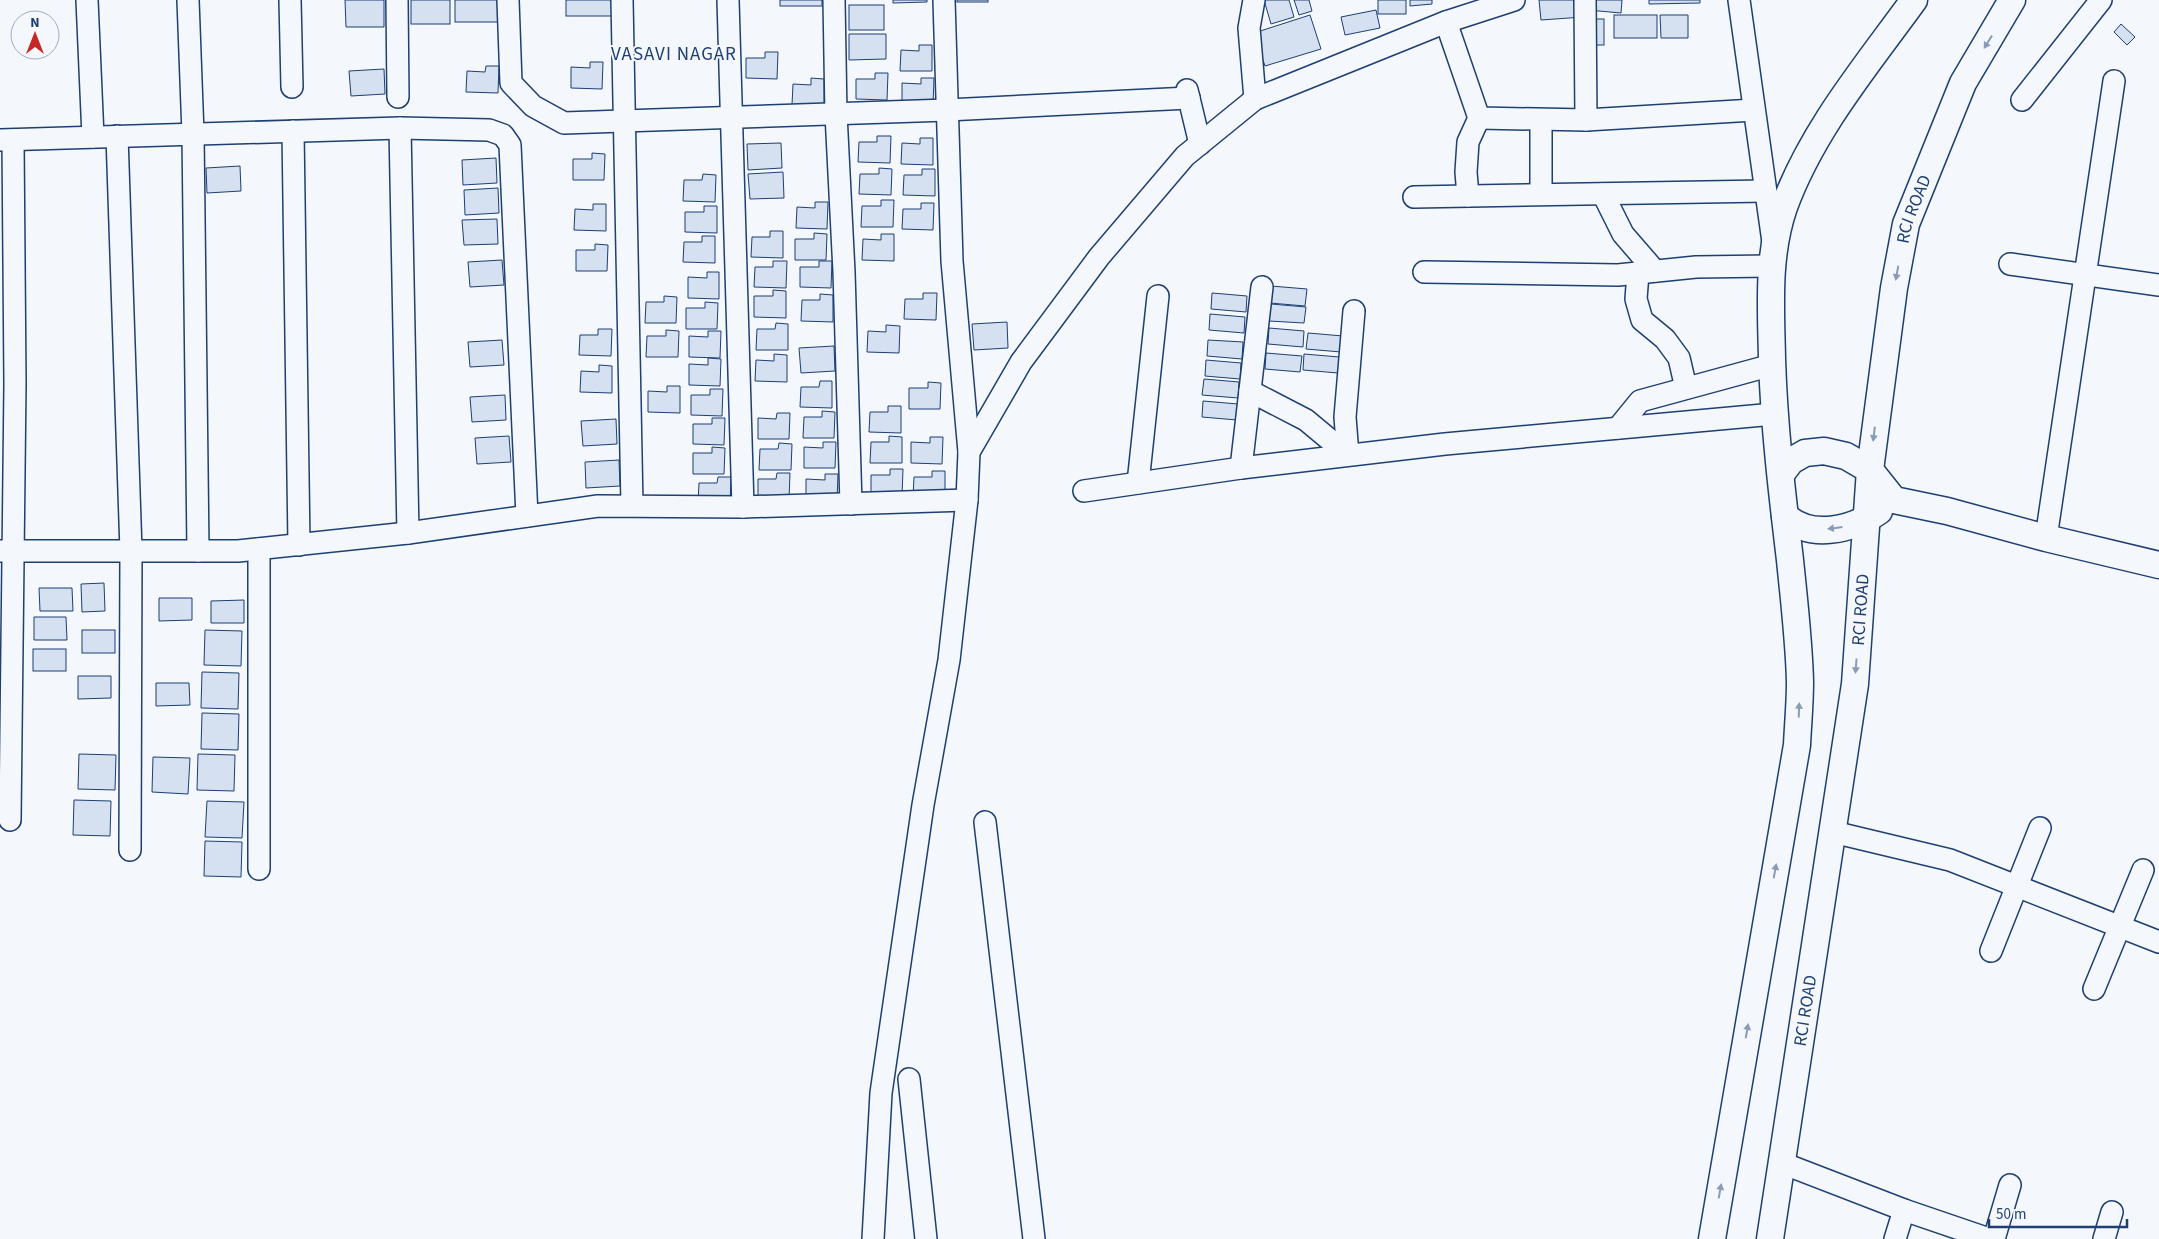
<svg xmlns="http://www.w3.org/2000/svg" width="2159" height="1239" font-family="'Source Sans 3',sans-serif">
<rect width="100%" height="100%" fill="#f4f7fb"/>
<g fill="#d5e0f0" stroke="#1d3f73">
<path d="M 345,0 L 384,0 L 384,27 L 346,27 Z"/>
<rect x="411" y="0" width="39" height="24"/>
<rect x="455" y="0" width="45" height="22"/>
<rect x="566" y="0" width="47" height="16"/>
<rect x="780" y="0" width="42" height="6"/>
<path d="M 893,0 L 927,0 L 927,2 L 893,3 Z"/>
<rect x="957" y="0" width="31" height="2"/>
<path d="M 1264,0 L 1289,0 L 1294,17 L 1271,24 Z"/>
<path d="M 1294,0 L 1309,0 L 1312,11 L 1299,15 Z"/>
<rect x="1378" y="0" width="28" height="14"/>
<path d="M 1410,0 L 1432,0 L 1432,4 L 1410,6 Z"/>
<path d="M 1539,0 L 1582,0 L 1583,17 L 1541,20 Z"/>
<path d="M 1588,0 L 1622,0 L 1621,13 L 1588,10 Z"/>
<path d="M 1649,0 L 1700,0 L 1700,3 L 1649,4 Z"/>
<rect x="849" y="5" width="35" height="25"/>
<path d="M 1376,10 L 1380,28 L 1345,35 L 1341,17 Z"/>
<path d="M 1310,15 L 1321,49 L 1265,66 L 1254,33 Z"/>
<rect x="1614" y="15" width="43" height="23"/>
<path d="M 1660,15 L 1688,15 L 1688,38 L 1661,38 Z"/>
<rect x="1589" y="19" width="15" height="26"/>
<path d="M 2121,24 L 2135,37 L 2127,45 L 2114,32 Z"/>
<path d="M 849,34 L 886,34 L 886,59 L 849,60 Z"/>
<path d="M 919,45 L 932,45 L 932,71 L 900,71 L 901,50 L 919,51 Z"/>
<path d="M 765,52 L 778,52 L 777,79 L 746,78 L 746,58 L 765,58 Z"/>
<path d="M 590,62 L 603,62 L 602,89 L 571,88 L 571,67 L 590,68 Z"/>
<path d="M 486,66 L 499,66 L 498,93 L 466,92 L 467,71 L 485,72 Z"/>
<path d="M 384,69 L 385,94 L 351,96 L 349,71 Z"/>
<path d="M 875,73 L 888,73 L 887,100 L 856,99 L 856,79 L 875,79 Z"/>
<path d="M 811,78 L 824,79 L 824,106 L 792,105 L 793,84 L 811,85 Z"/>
<path d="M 921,78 L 934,78 L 933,105 L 902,104 L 902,83 L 921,84 Z"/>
<path d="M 877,136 L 891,136 L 890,163 L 858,162 L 859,142 L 877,142 Z"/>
<path d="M 920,138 L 933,138 L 933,165 L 901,164 L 902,143 L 920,144 Z"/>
<path d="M 781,143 L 782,168 L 748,170 L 747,144 Z"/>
<path d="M 592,153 L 605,154 L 604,180 L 573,180 L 573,159 L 592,159 Z"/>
<path d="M 496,158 L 497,183 L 463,185 L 462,160 Z"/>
<path d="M 240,166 L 241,191 L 207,193 L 206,168 Z"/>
<path d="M 879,168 L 892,169 L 891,195 L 859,194 L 860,174 L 879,174 Z"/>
<path d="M 922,169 L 935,169 L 935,196 L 903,195 L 904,175 L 922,175 Z"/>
<path d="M 783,172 L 784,198 L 750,199 L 748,174 Z"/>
<path d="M 703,174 L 716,175 L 715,202 L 683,201 L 684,180 L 702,180 Z"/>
<path d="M 498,188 L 499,213 L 465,215 L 464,190 Z"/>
<path d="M 881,200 L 894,200 L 893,227 L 861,227 L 862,206 L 881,206 Z"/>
<path d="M 815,202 L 828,202 L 827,229 L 796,228 L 797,207 L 815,208 Z"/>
<path d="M 921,203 L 934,203 L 933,230 L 902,229 L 903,209 L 921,209 Z"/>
<path d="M 593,204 L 606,204 L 606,231 L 574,230 L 575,209 L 593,210 Z"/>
<path d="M 704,206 L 717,206 L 717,233 L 685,232 L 685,212 L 704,212 Z"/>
<path d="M 497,219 L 498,244 L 464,245 L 462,220 Z"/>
<path d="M 770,231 L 783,231 L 783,258 L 751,257 L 752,237 L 770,237 Z"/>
<path d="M 814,233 L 827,234 L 826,260 L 795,260 L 795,239 L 814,239 Z"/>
<path d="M 881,234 L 894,234 L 894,261 L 862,260 L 863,239 L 881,240 Z"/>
<path d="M 702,236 L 715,236 L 715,263 L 683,262 L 684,242 L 702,242 Z"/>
<path d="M 595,244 L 608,245 L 607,271 L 576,271 L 576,250 L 595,250 Z"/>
<path d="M 502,260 L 504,285 L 470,287 L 468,262 Z"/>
<path d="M 773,261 L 787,261 L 786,288 L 754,287 L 755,267 L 773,267 Z"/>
<path d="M 819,261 L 832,261 L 831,288 L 800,287 L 800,267 L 819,267 Z"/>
<path d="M 707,272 L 719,272 L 719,299 L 688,298 L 688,277 L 707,278 Z"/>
<path d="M 1271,286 L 1307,289 L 1305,306 L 1270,303 Z"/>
<path d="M 773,290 L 786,291 L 786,318 L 754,317 L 754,296 L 773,296 Z"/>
<path d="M 923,293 L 937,293 L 936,320 L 904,319 L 905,299 L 923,299 Z"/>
<path d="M 1212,293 L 1247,296 L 1246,312 L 1211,309 Z"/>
<path d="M 820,294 L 833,295 L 833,322 L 801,321 L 802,300 L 820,300 Z"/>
<path d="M 664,296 L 677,297 L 676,323 L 645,323 L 646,302 L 664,302 Z"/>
<path d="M 705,302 L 718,303 L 717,329 L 686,329 L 686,308 L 705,308 Z"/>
<path d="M 1271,304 L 1306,307 L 1304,323 L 1269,321 Z"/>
<path d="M 1210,314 L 1245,317 L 1244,333 L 1209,330 Z"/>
<path d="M 1007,322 L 1008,348 L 974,350 L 972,324 Z"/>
<path d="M 776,323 L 788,324 L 788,350 L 756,350 L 757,329 L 775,329 Z"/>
<path d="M 886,325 L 900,326 L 899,353 L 867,352 L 868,331 L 886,332 Z"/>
<path d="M 1269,328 L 1304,331 L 1303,347 L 1268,344 Z"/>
<path d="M 598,329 L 612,329 L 611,356 L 579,355 L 580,335 L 598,335 Z"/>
<path d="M 666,330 L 679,331 L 678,357 L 646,357 L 647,336 L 666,336 Z"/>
<path d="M 708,331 L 721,331 L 720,358 L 689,357 L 689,336 L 708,337 Z"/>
<path d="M 1308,333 L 1343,336 L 1341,352 L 1306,349 Z"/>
<path d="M 502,340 L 504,365 L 470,367 L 468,342 Z"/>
<path d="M 1208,340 L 1243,342 L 1242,359 L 1207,356 Z"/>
<path d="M 834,346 L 835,371 L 801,373 L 799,348 Z"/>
<path d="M 1266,353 L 1302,356 L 1300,372 L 1265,369 Z"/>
<path d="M 774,354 L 787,355 L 787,382 L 755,381 L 756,360 L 774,361 Z"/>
<path d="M 1304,354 L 1339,357 L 1338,373 L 1303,370 Z"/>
<path d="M 708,358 L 721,359 L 720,386 L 689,385 L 689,364 L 708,365 Z"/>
<path d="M 1206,360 L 1241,363 L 1240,379 L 1205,376 Z"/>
<path d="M 599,365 L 612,366 L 612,393 L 580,392 L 581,371 L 599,372 Z"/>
<path d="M 1204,379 L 1239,382 L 1238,398 L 1202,395 Z"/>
<path d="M 820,381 L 832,381 L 832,408 L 800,407 L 801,387 L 819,387 Z"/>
<path d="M 928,382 L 941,383 L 940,409 L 909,409 L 909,388 L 928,388 Z"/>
<path d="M 667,386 L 680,386 L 680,413 L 648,412 L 648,391 L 667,392 Z"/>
<path d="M 710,389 L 723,389 L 722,416 L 691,415 L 691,395 L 710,395 Z"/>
<path d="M 505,395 L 506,420 L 472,422 L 470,397 Z"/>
<path d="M 1203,401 L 1238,404 L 1237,420 L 1202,417 Z"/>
<path d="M 888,406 L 901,406 L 901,433 L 869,432 L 870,412 L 888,412 Z"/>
<path d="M 822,411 L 835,412 L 834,438 L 803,438 L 804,417 L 822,417 Z"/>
<path d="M 777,413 L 790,413 L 789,439 L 758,439 L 758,418 L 776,419 Z"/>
<path d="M 712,418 L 725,418 L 724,445 L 693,444 L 693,424 L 712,424 Z"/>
<path d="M 616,419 L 617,444 L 583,446 L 581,421 Z"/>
<path d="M 509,436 L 511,462 L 477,464 L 475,438 Z"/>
<path d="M 889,436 L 902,437 L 902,463 L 870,463 L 871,442 L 889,442 Z"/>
<path d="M 930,437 L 943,437 L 942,464 L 911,463 L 911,442 L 930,443 Z"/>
<path d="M 823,442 L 836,442 L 835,468 L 804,468 L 804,447 L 823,448 Z"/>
<path d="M 779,443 L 792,444 L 791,470 L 759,470 L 760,449 L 778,449 Z"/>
<path d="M 712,447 L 725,448 L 724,474 L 693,474 L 693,453 L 712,453 Z"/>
<path d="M 619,460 L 620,486 L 586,488 L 585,462 Z"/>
<path d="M 890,469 L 903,469 L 902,496 L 871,495 L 871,475 L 890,475 Z"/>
<path d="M 932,471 L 945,471 L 945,498 L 913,497 L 914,477 L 932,477 Z"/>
<path d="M 777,473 L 790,473 L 789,500 L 758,499 L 758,479 L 776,479 Z"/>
<path d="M 825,474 L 838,474 L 837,500 L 806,500 L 806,479 L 825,480 Z"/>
<path d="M 718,477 L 731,477 L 730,504 L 698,503 L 699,483 L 717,483 Z"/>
<path d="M 104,583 L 105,611 L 82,612 L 81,584 Z"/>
<path d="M 39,588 L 72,588 L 73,611 L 40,611 Z"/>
<path d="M 159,598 L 192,598 L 192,620 L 159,621 Z"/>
<path d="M 244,600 L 244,623 L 211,623 L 211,601 Z"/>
<path d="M 34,617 L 66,617 L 67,640 L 34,640 Z"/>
<rect x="82" y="630" width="33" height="23"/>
<path d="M 205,630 L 242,631 L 241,666 L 204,665 Z"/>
<rect x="33" y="649" width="33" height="22"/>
<path d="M 202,672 L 239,673 L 238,709 L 201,708 Z"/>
<path d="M 78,676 L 111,676 L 111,698 L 78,699 Z"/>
<path d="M 156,683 L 189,683 L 190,705 L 156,706 Z"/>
<path d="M 202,713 L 239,714 L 238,750 L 201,749 Z"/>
<path d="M 79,754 L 116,755 L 115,790 L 78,789 Z"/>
<path d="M 198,754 L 235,755 L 234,791 L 197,790 Z"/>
<path d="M 153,757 L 190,758 L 188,794 L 152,792 Z"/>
<path d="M 74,800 L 111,801 L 110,836 L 73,835 Z"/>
<path d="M 207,801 L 244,802 L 242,838 L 205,837 Z"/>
<path d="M 205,841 L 242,842 L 241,877 L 204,876 Z"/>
</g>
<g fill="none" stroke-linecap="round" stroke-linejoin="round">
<g stroke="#1d3f73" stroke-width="24">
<g id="minor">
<path d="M 87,0 L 93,137"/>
<path d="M 188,0 L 193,134 L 198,551"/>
<path d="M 290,0 L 292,87"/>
<path d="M 397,0 L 398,97"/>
<path d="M 508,0 L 511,83 L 533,106 L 564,123 L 947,110 L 1189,98"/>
<path d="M 622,0 L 632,505"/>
<path d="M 728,0 L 743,507"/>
<path d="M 834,0 L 836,114 L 844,272 L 851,504"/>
<path d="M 944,0 L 952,261 L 969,452"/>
<path d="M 1254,0 L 1249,28 L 1255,99"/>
<path d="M 1585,0 L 1586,120"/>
<path d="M 1739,0 L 1773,242"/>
<path d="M 1446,22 L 1479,118 L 1586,120 L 1754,110"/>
<path d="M 1187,90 L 1200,144"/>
<path d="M 2022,100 L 2101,0"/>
<path d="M 1541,120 L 1541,194"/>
<path d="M 400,128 L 408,533"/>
<path d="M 293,131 L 299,545"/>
<path d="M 117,136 L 131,551 L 130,850"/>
<path d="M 0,140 L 400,128 L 489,130 L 503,135 L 510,145 L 527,516"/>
<path d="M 1603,194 L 1623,234 L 1655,271"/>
<path d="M 1468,196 L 1466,172 L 1468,142 L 1479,118"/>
<path d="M 1414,197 L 1765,191"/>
<path d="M 2010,264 L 2159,285"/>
<path d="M 1424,272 L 1618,275 L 1696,267 L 1771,266"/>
<path d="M 1638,273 L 1636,299 L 1642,320 L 1665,339 L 1679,358 L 1686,388"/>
<path d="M 1250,391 L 1306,420 L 1348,455"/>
<path d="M 1618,428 L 1640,401 L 1772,365"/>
<path d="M 1348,455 L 1345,417 L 1354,311"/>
<path d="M 1241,468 L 1262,287"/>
<path d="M 1138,483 L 1158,296"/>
<path d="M 1084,491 L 1241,468 L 1445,444 L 1774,414"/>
<path d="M 2046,538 L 2114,81"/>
<path d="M 259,549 L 259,869"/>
<path d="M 0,551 L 238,551 L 408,533 L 598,506 L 743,507 L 967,500"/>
<path d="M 10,820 L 15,384 L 13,140"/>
<path d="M 985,822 L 1034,1239"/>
<path d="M 1833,832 L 1950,860 L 2159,942"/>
<path d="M 1991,951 L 2040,828"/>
<path d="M 2094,989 L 2143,870"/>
<path d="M 909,1079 L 926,1239"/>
<path d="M 1782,1163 L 1904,1210 L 1989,1239"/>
<path d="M 873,1239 L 881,1093 L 923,805 L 949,660 L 967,500 L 969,452 L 1021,362 L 1099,257 L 1185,156 L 1255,99 L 1446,22 L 1514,0"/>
<path d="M 1895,1239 L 1904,1210"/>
<path d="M 1994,1239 L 2010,1185"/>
<path d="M 2104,1239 L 2112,1212"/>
</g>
</g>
<g stroke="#1d3f73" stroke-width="29">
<g id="major">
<path d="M 1781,474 L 1791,461 L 1805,453 L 1824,451 L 1846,456 L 1870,470 L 1894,500 L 1947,511 L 2046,538 L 2159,565"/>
<path d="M 1785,516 C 1811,540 1852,530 1879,511"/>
<path d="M 1712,1239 L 1797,745 C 1798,724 1800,703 1800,682 C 1799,641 1794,600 1790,560 C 1782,493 1774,426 1772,359 C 1771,308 1767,256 1784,207 C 1812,130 1867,65 1914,0"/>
<path id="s1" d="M 1770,1239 L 1855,684 L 1870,470 L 1894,288 L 1906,224 L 1963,83 L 2012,0"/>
</g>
</g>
<use href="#minor" stroke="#f4f7fb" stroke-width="21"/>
<use href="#major" stroke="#f4f7fb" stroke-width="26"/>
</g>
<defs><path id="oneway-solid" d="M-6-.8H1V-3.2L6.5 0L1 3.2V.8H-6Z" transform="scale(1.25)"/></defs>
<g fill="#889bb7">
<use href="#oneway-solid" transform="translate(1988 42) rotate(122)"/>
<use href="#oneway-solid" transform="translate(1897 273) rotate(100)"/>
<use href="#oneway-solid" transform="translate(1874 434) rotate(97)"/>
<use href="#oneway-solid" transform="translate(1835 528) rotate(173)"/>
<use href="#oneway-solid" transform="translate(1856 666) rotate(94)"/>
<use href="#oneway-solid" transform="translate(1799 710) rotate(-88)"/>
<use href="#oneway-solid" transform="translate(1775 871) rotate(-80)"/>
<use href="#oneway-solid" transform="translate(1747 1031) rotate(-80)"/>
<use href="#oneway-solid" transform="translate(1720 1191) rotate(-80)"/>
</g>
<g text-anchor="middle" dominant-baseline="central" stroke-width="4" stroke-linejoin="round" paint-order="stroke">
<g font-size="18" fill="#1d3f73" stroke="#f4f7fb">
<text stroke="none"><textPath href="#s1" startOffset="1041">RCI ROAD</textPath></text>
<text stroke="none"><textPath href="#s1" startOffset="636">RCI ROAD</textPath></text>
<text stroke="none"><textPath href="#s1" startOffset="231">RCI ROAD</textPath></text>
</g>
<g font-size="19" letter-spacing="1" fill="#1d3f73" stroke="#f4f7fb">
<text x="674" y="54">VASAVI NAGAR</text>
</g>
</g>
<g transform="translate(35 35)"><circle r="24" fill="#f4f7fb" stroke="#9eadc5"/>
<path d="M0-4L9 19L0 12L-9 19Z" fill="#c62828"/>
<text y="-8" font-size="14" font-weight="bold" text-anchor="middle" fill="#1d3f73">N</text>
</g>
<path d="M1989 1219v8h138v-8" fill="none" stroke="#1d3f73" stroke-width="2.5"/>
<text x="1996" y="1219" font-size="15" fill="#1d3f73" stroke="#f4f7fb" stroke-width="4" paint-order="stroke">50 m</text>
</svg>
